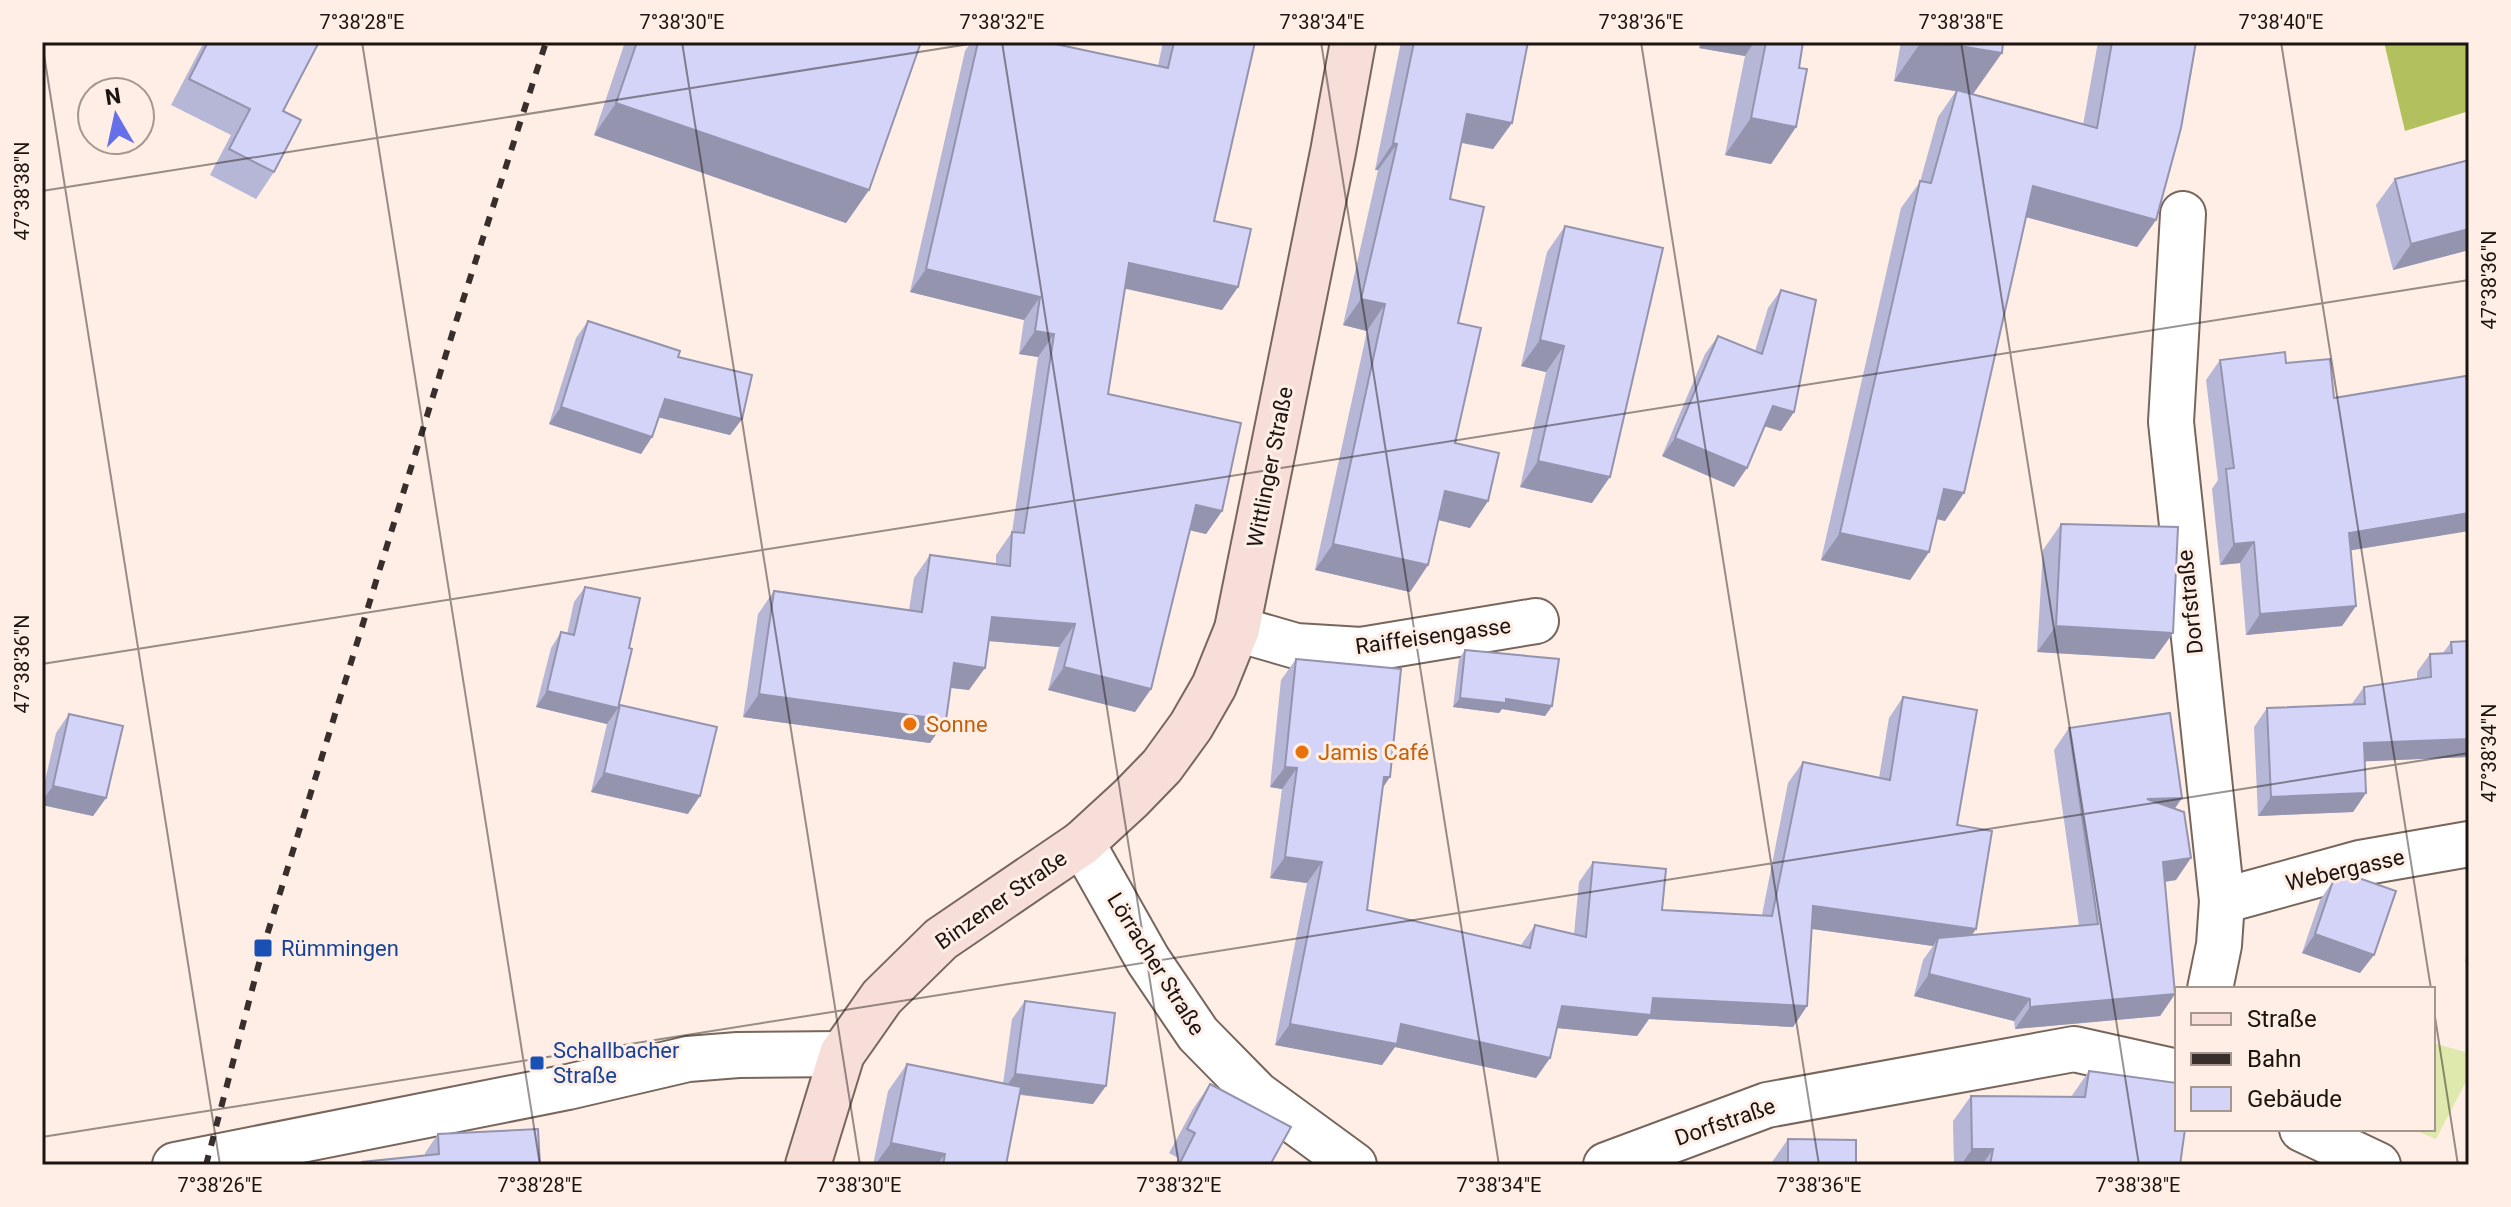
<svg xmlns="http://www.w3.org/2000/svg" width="2511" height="1207" font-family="Roboto,sans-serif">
<rect width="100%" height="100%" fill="#feeee5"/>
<path fill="#dfe9ad" d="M 2433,1043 L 2469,1053 L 2469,1076 L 2436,1139 L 2412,1129 L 2433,1129 Z"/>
<path fill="#b2c05d" d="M 2384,42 L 2469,42 L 2469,111 L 2405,131 Z"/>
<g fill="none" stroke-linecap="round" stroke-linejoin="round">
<g stroke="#77665c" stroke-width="48">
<g id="minor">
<path d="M 2183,214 L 2171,422 L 2222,901 L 2219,945 L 2210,989"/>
<path d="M 1237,629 L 1296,646 L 1361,650 L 1536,621"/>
<path d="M 2222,901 L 2360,863 L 2469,844"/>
<path d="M 2302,1129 L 2378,1165"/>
<path d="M 1606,1165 L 1767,1105 L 2074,1049 L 2177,1072"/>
</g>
</g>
<g stroke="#77665c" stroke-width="48">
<g id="tertiary">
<path d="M 1082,843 L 1148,960 L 1198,1034 L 1257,1094 L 1354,1165"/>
<path d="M 175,1165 L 568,1087 L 688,1059 L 738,1055 L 842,1054"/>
</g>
</g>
<g stroke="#77665c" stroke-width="48">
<path id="secondary" d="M 808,1165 L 842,1054 L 882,997 L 941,939 L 1082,843 L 1131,798 L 1162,766 L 1191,726 L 1214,686 L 1237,629 L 1333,152 L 1353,42"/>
</g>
<use href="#minor" stroke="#fff" stroke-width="44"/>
<use href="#tertiary" stroke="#fff" stroke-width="44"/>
<use href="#secondary" stroke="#f8ded9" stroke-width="44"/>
<path stroke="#382f2c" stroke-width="6" stroke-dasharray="10 10" stroke-linecap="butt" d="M 206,1165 L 263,948 L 455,325 L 546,42"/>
</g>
<g fill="#b6b6d6">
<path d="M 204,42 L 319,42 L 283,111 L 274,172 L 256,199 L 210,175 L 231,135 L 171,105 Z"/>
<path d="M 625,42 L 921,42 L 869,190 L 846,223 L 594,135 Z"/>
<path d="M 971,42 L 1046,42 L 1158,66 L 1163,42 L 1255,42 L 1214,221 L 1238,287 L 1222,310 L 1125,288 L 1108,394 L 1222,511 L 1206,534 L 1190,530 L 1151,689 L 1135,712 L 1048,690 L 1059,647 L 989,641 L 969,690 L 950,688 L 946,720 L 930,743 L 743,717 L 758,614 L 774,591 L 909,610 L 914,578 L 930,555 L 996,564 L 996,555 L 1012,532 L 1038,357 L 1019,354 L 1024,320 L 910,292 L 965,51 Z"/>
<path d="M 1401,42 L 1528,42 L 1512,123 L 1493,149 L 1461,143 L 1450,199 L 1458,323 L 1455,443 L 1488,501 L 1470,528 L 1438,520 L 1428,565 L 1410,592 L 1315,570 L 1367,331 L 1343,325 L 1378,170 L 1375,170 Z"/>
<path d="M 1701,42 L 1803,42 L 1799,68 L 1796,127 L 1771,164 L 1725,155 L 1745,56 L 1699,48 Z"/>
<path d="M 1901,42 L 2003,42 L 1973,94 L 1966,92 L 2083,125 L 2098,42 L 2196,42 L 2156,220 L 2137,247 L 2026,217 L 1945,521 L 1937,519 L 1929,552 L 1910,580 L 1821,560 L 1901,208 L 1920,182 L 1938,117 L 1956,91 L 1894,81 Z"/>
<path d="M 2469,160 L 2469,250 L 2393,270 L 2376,205 L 2395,179 Z"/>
<path d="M 1565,226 L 1592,503 L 1520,487 L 1546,372 L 1521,366 L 1547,252 Z"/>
<path d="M 1781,290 L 1794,412 L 1781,431 L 1765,426 L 1734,487 L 1662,456 L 1705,354 L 1718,336 L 1755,351 L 1768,308 Z"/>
<path d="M 588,321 L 678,357 L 742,419 L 730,435 L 659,417 L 652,437 L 641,454 L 549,424 L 576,338 Z"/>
<path d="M 2220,360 L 2286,363 L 2351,551 L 2356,606 L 2342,626 L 2246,635 L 2240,563 L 2220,565 L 2212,489 L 2218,480 L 2206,380 Z"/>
<path d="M 2061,524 L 2173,633 L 2154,659 L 2037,652 L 2043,550 Z"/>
<path d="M 585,587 L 629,648 L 618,708 L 620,705 L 688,814 L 591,792 L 607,724 L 536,707 L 551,648 L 561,632 L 567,634 L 574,602 Z"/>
<path d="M 2469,641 L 2469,764 L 2469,757 L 2365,761 L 2366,793 L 2353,812 L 2258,816 L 2254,727 L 2267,708 L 2351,705 L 2364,687 L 2417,679 L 2417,672 L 2430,654 L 2443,653 L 2451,642 Z"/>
<path d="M 1465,650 L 1552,706 L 1545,716 L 1502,709 L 1499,713 L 1453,707 L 1459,659 Z"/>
<path d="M 1296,659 L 1383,788 L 1367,910 L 1521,945 L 1535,925 L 1574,934 L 1579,882 L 1593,862 L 1662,910 L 1762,915 L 1788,783 L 1803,762 L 1879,778 L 1889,718 L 1903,697 L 1957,825 L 1976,929 L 1972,935 L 2079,926 L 2054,750 L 2069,728 L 2182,798 L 2174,809 L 2176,880 L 2165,882 L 2175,994 L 2160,1016 L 2015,1029 L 2014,1021 L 1914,996 L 1923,960 L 1933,946 L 1812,929 L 1807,1006 L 1793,1027 L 1649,1019 L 1637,1036 L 1557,1028 L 1550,1058 L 1536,1078 L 1395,1047 L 1382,1065 L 1275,1045 L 1307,883 L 1270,878 L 1282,789 L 1270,787 L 1281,680 Z"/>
<path d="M 69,714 L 106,798 L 93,816 L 42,805 L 42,794 L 56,733 Z"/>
<path d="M 2333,881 L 2360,973 L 2302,953 L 2320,900 Z"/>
<path d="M 2469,944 L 2469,963 L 2465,962 Z"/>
<path d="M 1025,1001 L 1093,1104 L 1020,1095 L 1006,1165 L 873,1165 L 888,1091 L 907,1064 L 1003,1084 L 1012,1019 Z"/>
<path d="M 2089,1071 L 2180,1165 L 1954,1165 L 1953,1121 L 1971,1096 L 2071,1097 Z"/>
<path d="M 1210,1084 L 1270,1165 L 1175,1165 L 1178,1158 L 1169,1153 L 1193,1109 Z"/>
<path d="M 438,1134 L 540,1165 L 360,1165 L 362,1162 L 425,1156 L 425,1153 Z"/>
<path d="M 1788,1139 L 1856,1165 L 1770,1165 Z"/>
</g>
<g fill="#9494ae">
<path d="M 1704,42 L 1754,42 L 1745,56 L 1699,48 Z"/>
<path d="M 1921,42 L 1935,42 L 2002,53 L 1973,94 L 1894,81 Z"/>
<path d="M 616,103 L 869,190 L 846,223 L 594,135 Z"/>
<path d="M 1467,114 L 1512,123 L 1493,149 L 1449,140 Z"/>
<path d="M 1751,118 L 1796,127 L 1771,164 L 1725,155 Z"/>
<path d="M 1393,143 L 1397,144 L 1378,170 L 1375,170 Z"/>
<path d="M 2033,186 L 2156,220 L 2137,247 L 2014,214 Z"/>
<path d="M 2469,229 L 2469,250 L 2393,270 L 2411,244 Z"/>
<path d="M 1129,263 L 1238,287 L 1222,310 L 1113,286 Z"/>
<path d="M 926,269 L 1040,297 L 1024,320 L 910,292 Z"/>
<path d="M 1361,299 L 1385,304 L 1367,331 L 1343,325 Z"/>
<path d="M 1035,331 L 1054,334 L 1038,357 L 1019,354 Z"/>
<path d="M 1540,340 L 1564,346 L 1546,372 L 1521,366 Z"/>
<path d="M 665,399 L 742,419 L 730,435 L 653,416 Z"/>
<path d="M 1773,406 L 1794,412 L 1781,431 L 1760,425 Z"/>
<path d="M 561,407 L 652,437 L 641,454 L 549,424 Z"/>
<path d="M 1675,438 L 1747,468 L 1734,487 L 1662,456 Z"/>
<path d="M 1538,461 L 1610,477 L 1592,503 L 1520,487 Z"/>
<path d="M 1944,489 L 1964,493 L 1945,521 L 1925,516 Z"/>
<path d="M 1445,491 L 1488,501 L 1470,528 L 1427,517 Z"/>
<path d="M 1196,505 L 1222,511 L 1206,534 L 1180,528 Z"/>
<path d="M 2469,513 L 2469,531 L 2335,553 L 2349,533 Z"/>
<path d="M 1840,533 L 1929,552 L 1910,580 L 1821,560 Z"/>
<path d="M 2254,542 L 2240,563 L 2220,565 L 2234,544 Z"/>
<path d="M 1333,544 L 1428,565 L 1410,592 L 1315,570 Z"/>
<path d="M 2356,606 L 2342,626 L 2246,635 L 2260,614 Z"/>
<path d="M 992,617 L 1075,624 L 1059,647 L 976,640 Z"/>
<path d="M 2056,626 L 2173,633 L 2154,659 L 2037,652 Z"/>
<path d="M 954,663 L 985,668 L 969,690 L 938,686 Z"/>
<path d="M 1064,667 L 1151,689 L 1135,712 L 1048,690 Z"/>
<path d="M 547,691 L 618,708 L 607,724 L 536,707 Z"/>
<path d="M 759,694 L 946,720 L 930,743 L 743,717 Z"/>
<path d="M 1460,698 L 1506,699 L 1552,706 L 1545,716 L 1502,709 L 1499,713 L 1453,707 Z"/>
<path d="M 2469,739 L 2469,757 L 2351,762 L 2364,743 Z"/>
<path d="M 1285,767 L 1297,768 L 1282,789 L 1270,787 Z"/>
<path d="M 604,773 L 700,796 L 688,814 L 591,792 Z"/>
<path d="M 1384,777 L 1390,777 L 1376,798 Z"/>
<path d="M 53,786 L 106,798 L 93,816 L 42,805 L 42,801 Z"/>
<path d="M 2366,793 L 2353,812 L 2258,816 L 2271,797 Z"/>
<path d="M 2182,798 L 2167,820 L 2147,799 Z"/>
<path d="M 1285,857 L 1322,862 L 1307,883 L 1270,878 Z"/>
<path d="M 2191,858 L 2176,880 L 2148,884 L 2163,862 Z"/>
<path d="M 1813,906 L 1976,929 L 1961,950 L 1938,938 L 1933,946 L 1799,927 Z"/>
<path d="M 2315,934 L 2374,955 L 2360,973 L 2302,953 Z"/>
<path d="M 1929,974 L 2030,999 L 2014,1021 L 1914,996 Z"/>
<path d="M 2175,994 L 2160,1016 L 2015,1029 L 2030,1007 Z"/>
<path d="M 1653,998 L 1807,1006 L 1793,1027 L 1649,1019 L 1637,1036 L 1547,1027 L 1562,1006 Z"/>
<path d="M 1290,1024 L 1401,1024 L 1550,1058 L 1536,1078 L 1395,1047 L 1382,1065 L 1275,1045 Z"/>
<path d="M 1015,1074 L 1106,1086 L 1093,1104 L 1002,1092 Z"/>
<path d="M 891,1143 L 945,1154 L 937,1165 L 875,1165 Z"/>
<path d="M 1972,1149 L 1993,1149 L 1982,1165 L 1961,1165 Z"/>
</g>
<g fill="#d4d4f9" stroke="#9494ae" stroke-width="2">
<path d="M 208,42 L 319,42 L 283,111 L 301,120 L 274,172 L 229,149 L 250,109 L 189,79 Z"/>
<path d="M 637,42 L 921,42 L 869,190 L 616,103 Z"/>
<path d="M 978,42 L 1046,42 L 1168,68 L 1174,42 L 1255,42 L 1214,221 L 1251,229 L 1238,287 L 1129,263 L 1108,394 L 1241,423 L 1222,511 L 1196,505 L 1151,689 L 1064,667 L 1075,624 L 992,617 L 985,668 L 954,663 L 946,720 L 759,694 L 774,591 L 922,612 L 930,555 L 1010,566 L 1012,532 L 1024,533 L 1054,334 L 1035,331 L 1040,297 L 926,269 Z"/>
<path d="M 1414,42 L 1528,42 L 1512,123 L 1467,114 L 1450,199 L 1484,207 L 1458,323 L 1481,328 L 1455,443 L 1499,453 L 1488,501 L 1445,491 L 1428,565 L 1333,544 L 1385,304 L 1361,299 L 1397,144 L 1393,143 Z"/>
<path d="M 1766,42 L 1803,42 L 1799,68 L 1807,69 L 1796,127 L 1751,118 Z"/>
<path d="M 1935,42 L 2003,42 L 2002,53 Z"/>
<path d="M 2112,42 L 2196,42 L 2181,128 L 2156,220 L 2033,186 L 1964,493 L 1944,489 L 1929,552 L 1840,533 L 1920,181 L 1931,183 L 1957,90 L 2097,128 Z"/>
<path d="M 2469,160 L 2469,229 L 2411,244 L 2395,179 Z"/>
<path d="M 1565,226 L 1663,248 L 1610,477 L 1538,461 L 1564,346 L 1540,340 Z"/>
<path d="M 1781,290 L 1816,300 L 1794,412 L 1773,406 L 1747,468 L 1675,438 L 1718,336 L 1762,354 Z"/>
<path d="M 588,321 L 680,351 L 678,357 L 752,375 L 742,419 L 665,399 L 652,437 L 561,407 Z"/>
<path d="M 2285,352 L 2286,363 L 2330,359 L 2334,398 L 2466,376 L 2468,387 L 2469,387 L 2469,513 L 2349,533 L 2356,606 L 2260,614 L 2254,542 L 2234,544 L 2226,469 L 2234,468 L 2220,360 Z"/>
<path d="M 2061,524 L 2178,527 L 2173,633 L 2056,626 Z"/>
<path d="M 585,587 L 640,598 L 629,648 L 632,649 L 618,708 L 547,691 L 561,632 L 574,635 Z"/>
<path d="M 2469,641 L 2469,739 L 2364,743 L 2366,793 L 2271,797 L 2267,708 L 2365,704 L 2364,687 L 2431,677 L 2430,654 L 2452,653 L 2451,642 Z"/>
<path d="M 1465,650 L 1559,659 L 1552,706 L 1506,699 L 1506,703 L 1460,698 Z"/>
<path d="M 1296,659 L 1401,669 L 1390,777 L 1384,777 L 1367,910 L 1530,948 L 1535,925 L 1586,937 L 1593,862 L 1666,869 L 1662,910 L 1772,916 L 1803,762 L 1890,780 L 1903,697 L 1977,710 L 1957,825 L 1992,831 L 1976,929 L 1813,906 L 1807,1006 L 1653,998 L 1651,1015 L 1562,1006 L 1550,1058 L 1401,1024 L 1397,1044 L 1290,1024 L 1322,862 L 1285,857 L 1297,768 L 1285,767 Z"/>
<path d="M 620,705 L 717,727 L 700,796 L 604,773 Z"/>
<path d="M 2170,713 L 2182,798 L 2147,799 L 2184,812 L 2191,858 L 2163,862 L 2175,994 L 2030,1007 L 2030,999 L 1929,974 L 1938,938 L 2098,924 L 2069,728 Z"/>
<path d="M 69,714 L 123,726 L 106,798 L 53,786 Z"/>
<path d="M 2353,876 L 2396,891 L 2374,955 L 2315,934 L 2333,881 Z"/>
<path d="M 1025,1001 L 1115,1013 L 1106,1086 L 1015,1074 Z"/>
<path d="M 907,1064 L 1021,1087 L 1006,1165 L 943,1165 L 945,1154 L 891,1143 Z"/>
<path d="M 2089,1071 L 2177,1083 L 2177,1129 L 2185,1129 L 2180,1165 L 1990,1165 L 1993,1149 L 1972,1149 L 1971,1096 L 2085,1097 Z"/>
<path d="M 1210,1084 L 1291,1127 L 1270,1165 L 1179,1165 L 1195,1133 L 1187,1129 Z"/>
<path d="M 538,1129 L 540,1165 L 362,1165 L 362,1162 L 439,1154 L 438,1134 Z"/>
<path d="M 1788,1139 L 1856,1140 L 1856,1165 L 1788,1165 Z"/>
</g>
<path fill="none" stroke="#1b1411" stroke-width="2" stroke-opacity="0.45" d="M 42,42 L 220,1165M 362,42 L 540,1165M 682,42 L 860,1165M 1002,42 L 1179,1165M 1321,42 L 1499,1165M 1641,42 L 1819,1165M 1961,42 L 2139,1165M 2281,42 L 2431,989M 42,191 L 982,42M 42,664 L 2469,280M 2433,1004 L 2458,1165M 42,1137 L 2469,753"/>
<g fill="#e8710a" stroke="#feeee5" stroke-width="3">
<circle cx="910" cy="724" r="8"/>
<circle cx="1302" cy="752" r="8"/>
</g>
<g fill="#1a4fb4" stroke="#feeee5" stroke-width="3">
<rect x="253" y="938" width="20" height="20" rx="4"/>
<rect x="529" y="1055" width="16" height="16" rx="4"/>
</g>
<g text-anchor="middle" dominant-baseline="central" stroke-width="6" stroke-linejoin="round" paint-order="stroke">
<g font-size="22" fill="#1b1411" stroke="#feeee5">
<text transform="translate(1270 467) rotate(-79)">Wittlinger Straße</text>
<text transform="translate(2190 602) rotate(-96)">Dorfstraße</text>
<text transform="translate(1433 636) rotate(-8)">Raiffeisengasse</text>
<text transform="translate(2345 870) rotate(-13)">Webergasse</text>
<text transform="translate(1001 900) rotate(-35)">Binzener Straße</text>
<text transform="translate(1156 964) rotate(58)">Lörracher Straße</text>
<text transform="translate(1725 1122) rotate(-19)">Dorfstraße</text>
</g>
<g font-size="22" fill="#c56008" stroke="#feeee5" text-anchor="start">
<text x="926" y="724">Sonne</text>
<text x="1318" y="752">Jamis Café</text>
</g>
<g font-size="22" fill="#164399" stroke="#feeee5" text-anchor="start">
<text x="281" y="948">Rümmingen</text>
<text x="553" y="1050">Schallbacher<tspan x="553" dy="25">Straße</tspan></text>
</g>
</g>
<rect width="2511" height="1207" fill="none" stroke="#feeee5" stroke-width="88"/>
<rect x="2175" y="987" width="260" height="144" fill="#feeee5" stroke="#a39790" stroke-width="2"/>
<rect x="2191" y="1013" width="40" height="12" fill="#f8ded9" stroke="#a39790" stroke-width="2"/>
<text x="2247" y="1027" font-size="24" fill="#1b1411">Straße</text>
<rect x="2191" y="1053" width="40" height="12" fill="#382f2c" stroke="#a39790" stroke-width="2"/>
<text x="2247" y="1067" font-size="24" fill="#1b1411">Bahn</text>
<rect x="2191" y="1087" width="40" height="24" fill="#d4d4f9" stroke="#a39790" stroke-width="2"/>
<text x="2247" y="1107" font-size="24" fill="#1b1411">Gebäude</text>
<g transform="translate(116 116) rotate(351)"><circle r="38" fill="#feeee5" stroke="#a39790" stroke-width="2"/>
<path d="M0-6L14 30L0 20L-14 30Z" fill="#656fe7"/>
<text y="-12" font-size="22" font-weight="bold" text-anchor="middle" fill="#1b1411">N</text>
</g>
<rect x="44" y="44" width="2423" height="1119" fill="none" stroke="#1b1411" stroke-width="3"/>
<g font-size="20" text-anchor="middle" fill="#1b1411">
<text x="362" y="29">7°38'28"E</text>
<text x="682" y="29">7°38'30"E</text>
<text x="1002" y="29">7°38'32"E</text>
<text x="1322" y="29">7°38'34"E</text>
<text x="1641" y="29">7°38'36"E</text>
<text x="1961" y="29">7°38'38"E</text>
<text x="2281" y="29">7°38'40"E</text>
<text transform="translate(22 191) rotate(-90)" y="7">47°38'38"N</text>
<text transform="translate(2489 280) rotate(-90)" y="7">47°38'36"N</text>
<text transform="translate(22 664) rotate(-90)" y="7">47°38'36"N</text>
<text transform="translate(2489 753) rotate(-90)" y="7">47°38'34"N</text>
<text x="220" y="1192">7°38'26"E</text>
<text x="540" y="1192">7°38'28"E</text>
<text x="859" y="1192">7°38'30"E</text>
<text x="1179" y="1192">7°38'32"E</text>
<text x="1499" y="1192">7°38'34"E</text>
<text x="1819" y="1192">7°38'36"E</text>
<text x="2138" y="1192">7°38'38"E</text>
</g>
</svg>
